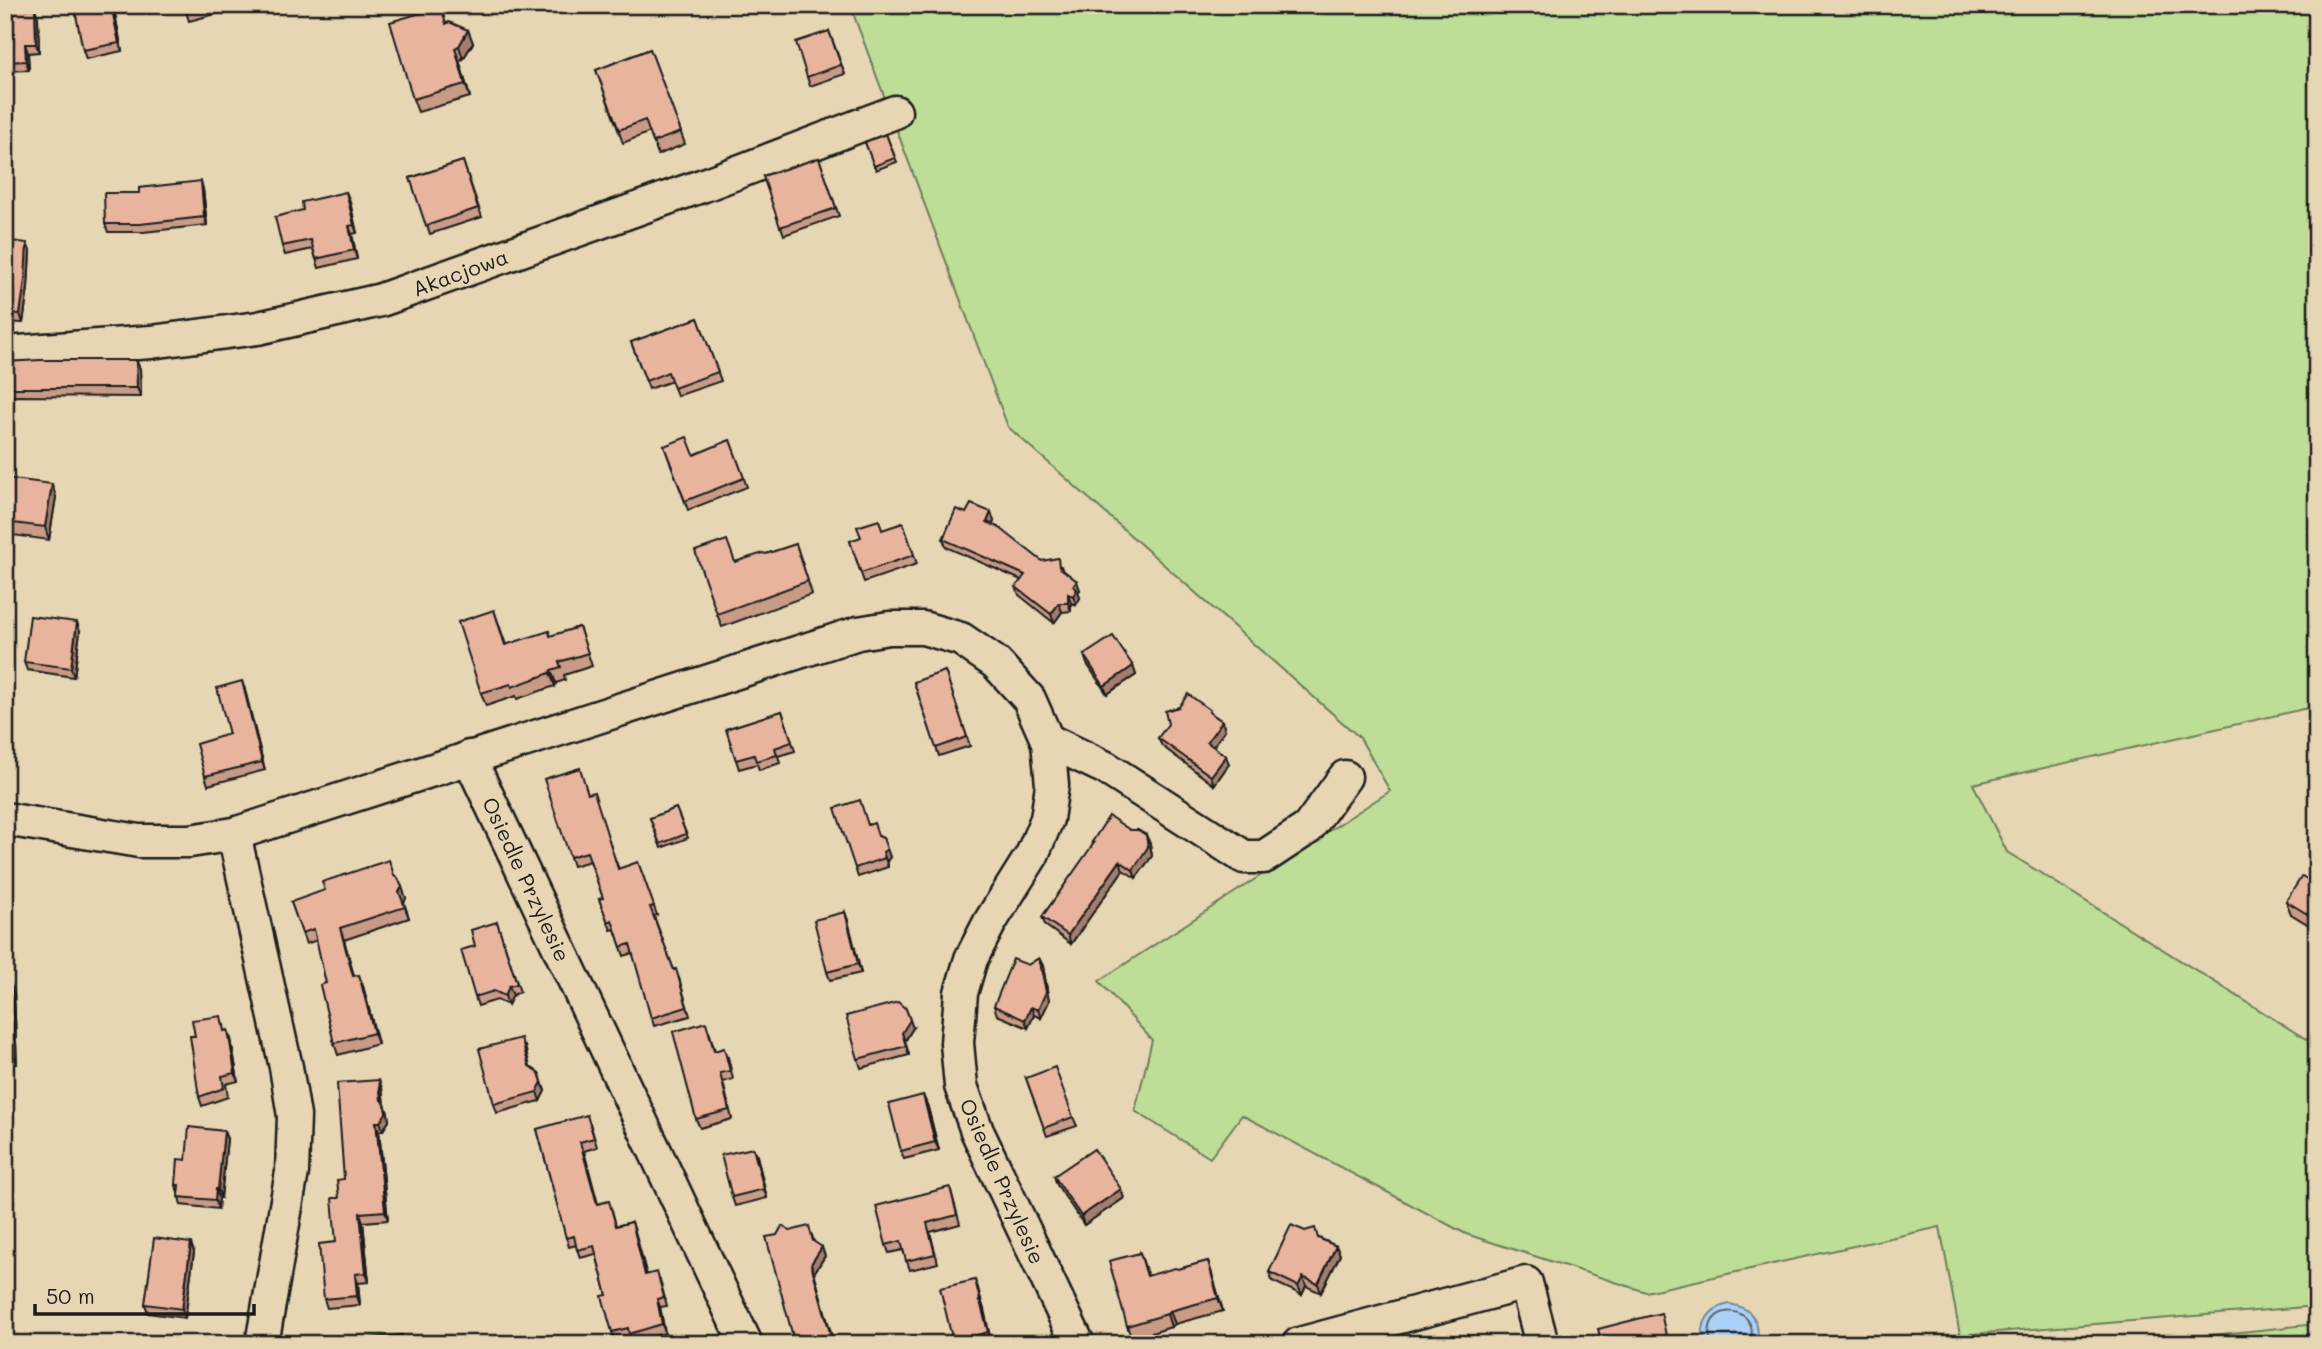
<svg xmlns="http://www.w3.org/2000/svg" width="2322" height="1349" font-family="Mali,sans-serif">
<rect width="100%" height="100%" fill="#e7d6b3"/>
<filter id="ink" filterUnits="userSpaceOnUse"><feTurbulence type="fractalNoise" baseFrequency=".0143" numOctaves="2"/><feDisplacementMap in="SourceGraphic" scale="14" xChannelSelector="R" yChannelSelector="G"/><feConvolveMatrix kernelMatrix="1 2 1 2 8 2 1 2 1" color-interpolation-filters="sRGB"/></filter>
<g filter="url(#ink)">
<g fill="#bede97" stroke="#6d7d5a" stroke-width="2">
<path d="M 850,5 L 2317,5 L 2317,706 L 1973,784 L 2007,852 L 2317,1046 L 2317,1306 L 1960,1335 L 1940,1227 L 1646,1292 L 1466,1234 L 1242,1115 L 1210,1158 L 1135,1111 L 1152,1040 L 1099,981 L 1390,791 L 1360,738 L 1008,427 Z"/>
<path d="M 2317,1324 L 2317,1344 L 2125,1344 Z"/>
</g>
<path fill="#add1f6" stroke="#73899f" stroke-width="2" d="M 1730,1304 C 1752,1308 1762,1322 1756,1344 L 1705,1344 C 1698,1323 1710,1307 1730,1304 Z"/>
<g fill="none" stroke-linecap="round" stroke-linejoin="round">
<path stroke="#566473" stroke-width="2" d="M 1711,1344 C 1710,1338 1708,1333 1710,1327 C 1714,1306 1746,1307 1751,1327 C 1753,1333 1751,1338 1750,1344"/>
<g stroke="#1c1c1c" stroke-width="37">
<g id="street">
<path d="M 5,353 L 151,342 L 258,328 L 381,300 L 704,185 L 895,112"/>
<path d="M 1047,740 L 1106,768 L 1244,857 L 1264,857 L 1308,828 L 1345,777"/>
<path d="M 469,757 L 746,1344"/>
<path d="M 5,819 L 139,841 L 190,841 L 234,834 L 858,633 L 889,628 L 923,628 L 961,639 L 996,663 L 1029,699 L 1048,742 L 1052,785 L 1047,819 L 1032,855 L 990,922 L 971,959 L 961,993 L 957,1043 L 961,1086 L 977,1131 L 1078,1344"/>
<path d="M 234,834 L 286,1067 L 294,1116 L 292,1172 L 262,1344"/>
<path d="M 1299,1344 L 1526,1283 L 1542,1344"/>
</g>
</g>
<use href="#street" stroke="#e7d6b3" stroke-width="32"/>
</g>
<g fill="#c89b87" stroke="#1c1c1c" stroke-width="2">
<path d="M 111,5 L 115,14 L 122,51 L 86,59 L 83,50 L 109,6 Z"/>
<path d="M 184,5 L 250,5 L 189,21 Z"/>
<path d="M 5,10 L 38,17 L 39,52 L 28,53 L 29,70 L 5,71 Z"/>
<path d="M 447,23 L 468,30 L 473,43 L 463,59 L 459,60 L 470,97 L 418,112 L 413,99 Z"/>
<path d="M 829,31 L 845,74 L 810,86 L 807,77 Z"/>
<path d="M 650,49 L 685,144 L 658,155 L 650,132 L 623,143 L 596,70 Z"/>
<path d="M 886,134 L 897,162 L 876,170 L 865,142 Z"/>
<path d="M 819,158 L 839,216 L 784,235 L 763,176 Z"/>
<path d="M 463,161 L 482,217 L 430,234 L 410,178 Z"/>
<path d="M 203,189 L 207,225 L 143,232 L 108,232 L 105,224 L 139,193 Z"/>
<path d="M 346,192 L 357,233 L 352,234 L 357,259 L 319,268 L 313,249 L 285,255 L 282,246 L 303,210 Z"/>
<path d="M 5,240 L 30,251 L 28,288 L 23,323 L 5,322 Z"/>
<path d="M 698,318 L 721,381 L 677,396 L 672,381 L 649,389 L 631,342 Z"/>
<path d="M 136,360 L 140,369 L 141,397 L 7,396 L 7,411 L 5,411 L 5,362 Z"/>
<path d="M 730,440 L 747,487 L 688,510 L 664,446 L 694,455 Z"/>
<path d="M 5,478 L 56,497 L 49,540 L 5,534 Z"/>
<path d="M 966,513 L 994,521 L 993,525 L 1042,561 L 1061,566 L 1062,569 L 1080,590 L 1078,592 L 1080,598 L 1076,605 L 1071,603 L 1071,611 L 1062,612 L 1054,623 L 1019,595 L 1016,587 L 1021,580 L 946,547 L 943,539 Z"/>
<path d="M 903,523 L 917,564 L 864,582 L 850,541 Z"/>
<path d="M 796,544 L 812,594 L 722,627 L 717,614 L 735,562 L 766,554 Z"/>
<path d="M 494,610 L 506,645 L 551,636 L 579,627 L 592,666 L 564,675 L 565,680 L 556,683 L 555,686 L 517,699 L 516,696 L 486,706 L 481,693 Z"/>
<path d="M 80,631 L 74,677 L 27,670 L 24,662 Z"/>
<path d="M 1084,655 L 1133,666 L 1136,675 L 1107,694 L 1087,664 Z"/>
<path d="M 945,671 L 970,746 L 939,756 L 914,682 Z"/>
<path d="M 245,690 L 265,770 L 208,785 L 205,776 L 229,734 Z"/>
<path d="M 782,711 L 795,751 L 778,756 L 780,763 L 759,770 L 757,764 L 739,769 L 726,729 Z"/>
<path d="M 1212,714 L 1222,721 L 1225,730 L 1213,746 L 1229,764 L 1214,785 L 1162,746 L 1158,738 Z"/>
<path d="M 589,794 L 619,869 L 638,862 L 657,915 L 654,916 L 674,970 L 679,978 L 690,1016 L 654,1026 L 633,953 L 624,956 L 615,929 L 611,930 L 599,899 L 603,898 L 590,861 L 573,866 L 570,857 Z"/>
<path d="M 676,808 L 688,838 L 661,848 L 650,818 Z"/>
<path d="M 868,825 L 878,836 L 883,838 L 890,857 L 887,861 L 888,867 L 858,877 L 855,868 Z"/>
<path d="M 1130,830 L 1146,835 L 1150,844 L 1152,856 L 1136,878 L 1123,870 L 1071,944 L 1045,925 L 1042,917 L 1093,845 L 1092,842 Z"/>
<path d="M 394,875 L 406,898 L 404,903 L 409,918 L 344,940 L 354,976 L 363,986 L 378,1044 L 338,1055 L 334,1043 L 326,983 L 317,940 L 306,944 L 291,902 Z"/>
<path d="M 2317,885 L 2317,930 L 2291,914 L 2286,901 Z"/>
<path d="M 845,912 L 861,973 L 830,980 L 827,972 Z"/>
<path d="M 497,922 L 520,992 L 513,995 L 508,1005 L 497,1000 L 478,1006 L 475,997 L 475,946 Z"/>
<path d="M 1039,958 L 1043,966 L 1049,1001 L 1041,1018 L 1034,1015 L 1028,1028 L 997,1015 L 994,1006 L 1028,965 Z"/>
<path d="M 5,985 L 11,985 L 14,994 L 17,1064 L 5,1065 Z"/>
<path d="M 224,1025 L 225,1031 L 231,1039 L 238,1081 L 226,1084 L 228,1097 L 202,1106 L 199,1097 L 195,1036 Z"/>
<path d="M 913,1028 L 905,1041 L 909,1055 L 861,1068 L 858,1059 Z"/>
<path d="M 709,1031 L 715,1051 L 728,1057 L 733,1079 L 723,1082 L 732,1119 L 700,1128 L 696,1119 Z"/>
<path d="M 525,1046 L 530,1067 L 539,1073 L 545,1091 L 540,1101 L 497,1113 L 494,1104 Z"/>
<path d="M 1026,1078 L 1073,1117 L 1077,1126 L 1047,1136 Z"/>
<path d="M 382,1088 L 384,1103 L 388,1113 L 389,1121 L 383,1130 L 379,1131 L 388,1220 L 363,1222 L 369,1282 L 358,1283 L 360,1305 L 327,1308 L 324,1299 L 336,1242 L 339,1198 Z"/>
<path d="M 927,1104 L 939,1150 L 904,1159 L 901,1151 Z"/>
<path d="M 590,1123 L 597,1147 L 584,1151 L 598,1204 L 612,1210 L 616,1226 L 632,1222 L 646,1274 L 660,1280 L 667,1306 L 660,1307 L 665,1333 L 632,1342 L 630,1337 L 615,1341 L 612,1332 L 607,1295 L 596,1254 L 580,1258 L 576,1245 L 569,1247 L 537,1129 Z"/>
<path d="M 227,1139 L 221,1198 L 219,1198 L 218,1209 L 181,1205 L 176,1185 L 186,1160 Z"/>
<path d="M 757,1156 L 767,1198 L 735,1206 L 732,1197 Z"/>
<path d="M 1054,1176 L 1124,1198 L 1084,1225 L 1057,1185 Z"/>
<path d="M 950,1187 L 960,1224 L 930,1232 L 938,1263 L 910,1270 L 903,1250 L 889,1253 L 886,1245 Z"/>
<path d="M 790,1231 L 812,1235 L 814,1242 L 825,1256 L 814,1273 L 834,1344 L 795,1344 Z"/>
<path d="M 1319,1238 L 1336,1246 L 1340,1255 L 1321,1293 L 1306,1286 L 1302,1295 L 1272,1281 L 1269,1272 Z"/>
<path d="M 194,1252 L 185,1318 L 148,1313 L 145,1304 Z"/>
<path d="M 1140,1253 L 1148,1276 L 1178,1269 L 1208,1261 L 1223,1311 L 1175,1324 L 1171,1327 L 1132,1339 L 1127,1326 Z"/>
<path d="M 978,1288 L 991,1341 L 981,1344 L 954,1344 L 953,1342 Z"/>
</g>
<g fill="#a37e6e" stroke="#1c1c1c" stroke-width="2">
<path d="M 111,5 L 115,14 L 122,51 L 119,43 Z"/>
<path d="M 35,8 L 38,17 L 39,52 L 36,44 Z"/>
<path d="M 468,30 L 473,43 L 463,59 L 459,46 Z"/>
<path d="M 25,44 L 28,53 L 29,70 L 26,61 Z"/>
<path d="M 455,48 L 459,60 L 470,97 L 465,84 Z"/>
<path d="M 201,181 L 203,189 L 207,225 L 204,217 Z"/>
<path d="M 346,192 L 350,201 L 357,233 L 354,225 Z"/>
<path d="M 349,226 L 352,234 L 357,259 L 354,250 Z"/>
<path d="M 27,243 L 30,251 L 28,288 L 23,323 L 20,314 Z"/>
<path d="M 136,360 L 140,369 L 141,397 L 137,388 Z"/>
<path d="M 5,390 L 7,396 L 7,411 L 5,406 Z"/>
<path d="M 52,484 L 56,497 L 49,540 L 45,527 Z"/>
<path d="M 991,512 L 994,521 L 990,531 L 987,522 Z"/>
<path d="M 1077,581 L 1080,590 L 1078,592 L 1080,598 L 1076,605 L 1073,596 L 1073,586 Z"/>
<path d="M 1068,594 L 1071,603 L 1071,611 L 1068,603 Z"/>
<path d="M 1059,603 L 1062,612 L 1054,623 L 1051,614 Z"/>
<path d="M 77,622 L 80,631 L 74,677 L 71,668 Z"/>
<path d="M 1133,666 L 1136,675 L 1107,694 L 1104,686 Z"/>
<path d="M 551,670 L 556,683 L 555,686 L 550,673 Z"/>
<path d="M 242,681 L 245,690 L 265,770 L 262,762 Z"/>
<path d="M 1222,721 L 1225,730 L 1210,751 L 1207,742 Z"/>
<path d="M 1226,756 L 1229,764 L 1214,785 L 1211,776 Z"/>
<path d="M 1146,835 L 1150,844 L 1152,856 L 1136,878 L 1133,870 Z"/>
<path d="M 887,849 L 890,857 L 887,861 L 888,867 L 883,852 Z"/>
<path d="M 1120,861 L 1123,870 L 1071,944 L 1068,935 Z"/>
<path d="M 402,887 L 406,898 L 404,903 L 409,918 L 399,892 Z"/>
<path d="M 845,912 L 848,920 L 861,973 L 858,964 Z"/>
<path d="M 340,928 L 344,940 L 357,987 L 353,976 Z"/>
<path d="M 1039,958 L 1043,966 L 1049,1001 L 1041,1018 L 1038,1010 Z"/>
<path d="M 359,975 L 363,986 L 378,1044 L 374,1033 Z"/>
<path d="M 11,985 L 14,994 L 17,1064 L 14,1055 Z"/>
<path d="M 509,986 L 513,995 L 508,1005 L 505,996 Z"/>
<path d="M 1031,1007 L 1034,1015 L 1028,1028 L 1025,1020 Z"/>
<path d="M 906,1009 L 913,1028 L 905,1041 L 909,1055 L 902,1033 Z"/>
<path d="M 228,1030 L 231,1039 L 238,1081 L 235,1073 Z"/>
<path d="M 539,1073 L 545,1091 L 540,1101 L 537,1092 Z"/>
<path d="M 379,1080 L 382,1088 L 384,1109 L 381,1100 Z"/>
<path d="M 923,1095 L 927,1104 L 939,1150 L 935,1142 Z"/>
<path d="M 385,1104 L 388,1113 L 389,1121 L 383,1130 L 380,1122 Z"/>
<path d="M 376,1122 L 379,1131 L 388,1220 L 385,1211 Z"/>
<path d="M 224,1131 L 227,1139 L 221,1198 L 218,1189 Z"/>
<path d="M 753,1148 L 757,1156 L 767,1198 L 764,1189 Z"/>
<path d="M 216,1189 L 219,1198 L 218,1209 L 215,1200 Z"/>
<path d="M 1121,1189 L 1124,1198 L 1084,1225 L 1081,1216 Z"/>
<path d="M 360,1213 L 363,1222 L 369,1282 L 366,1273 Z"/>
<path d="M 632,1222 L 635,1231 L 649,1283 L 645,1275 Z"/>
<path d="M 191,1243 L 194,1252 L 185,1318 L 182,1309 Z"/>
<path d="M 1336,1246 L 1340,1255 L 1321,1293 L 1318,1284 Z"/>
<path d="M 822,1247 L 825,1256 L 814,1273 L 834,1344 L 811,1264 Z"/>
<path d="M 1208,1261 L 1212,1274 L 1223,1311 L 1218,1298 Z"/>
<path d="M 355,1274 L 358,1283 L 360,1305 L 357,1296 Z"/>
<path d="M 1303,1277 L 1306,1286 L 1302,1295 L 1298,1286 Z"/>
<path d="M 975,1280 L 984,1309 L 991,1341 L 988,1332 Z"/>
<path d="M 657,1299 L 660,1307 L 665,1333 L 662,1324 Z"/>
<path d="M 1170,1311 L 1175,1324 L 1171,1327 L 1167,1314 Z"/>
</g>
<g fill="#e9b49d" stroke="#1c1c1c" stroke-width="2">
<path d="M 74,5 L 111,5 L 119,43 L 83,50 Z"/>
<path d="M 184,5 L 214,5 L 186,12 Z"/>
<path d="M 441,7 L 446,24 L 449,22 L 468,30 L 459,46 L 455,48 L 465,84 L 413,99 L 390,22 Z"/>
<path d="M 35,8 L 36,44 L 25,44 L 26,61 L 5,62 L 5,10 Z"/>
<path d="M 829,31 L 841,65 L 807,77 L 796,42 Z"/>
<path d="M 650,49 L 681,132 L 653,142 L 645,120 L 619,130 L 596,70 Z"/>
<path d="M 886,134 L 895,158 L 874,166 L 865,142 Z"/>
<path d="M 819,158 L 836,208 L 780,227 L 763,176 Z"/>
<path d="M 463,161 L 478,208 L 426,226 L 410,178 Z"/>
<path d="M 201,181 L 204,217 L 140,224 L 105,224 L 104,193 L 139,193 L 139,188 Z"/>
<path d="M 346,192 L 354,225 L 349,226 L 354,250 L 316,259 L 311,240 L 282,246 L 275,217 L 303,210 L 302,202 Z"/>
<path d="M 5,240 L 27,243 L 25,280 L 20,314 L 5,313 Z"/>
<path d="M 698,318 L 718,372 L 674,388 L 668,372 L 646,381 L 631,342 Z"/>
<path d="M 40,360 L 136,360 L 137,388 L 5,388 L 5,362 Z"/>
<path d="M 687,437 L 694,455 L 730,440 L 744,478 L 685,501 L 664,446 Z"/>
<path d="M 5,478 L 52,484 L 45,527 L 5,522 Z"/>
<path d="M 971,504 L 991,512 L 987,522 L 1000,528 L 1042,561 L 1058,558 L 1059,567 L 1077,581 L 1073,586 L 1077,589 L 1073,596 L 1068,594 L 1068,603 L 1059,603 L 1051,614 L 1016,587 L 1025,575 L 943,539 L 956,509 L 966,513 Z"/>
<path d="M 879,520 L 882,530 L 903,523 L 914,555 L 861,573 L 850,541 L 861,537 L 857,527 Z"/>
<path d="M 727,540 L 735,562 L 763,553 L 766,554 L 796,544 L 808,581 L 717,614 L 695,551 Z"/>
<path d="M 494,610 L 505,645 L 549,631 L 550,636 L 579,627 L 588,653 L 559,662 L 561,667 L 551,670 L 550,673 L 512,687 L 511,684 L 481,693 L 458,622 Z"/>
<path d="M 30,616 L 77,622 L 71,668 L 24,662 Z"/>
<path d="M 1113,636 L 1133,666 L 1104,686 L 1084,655 Z"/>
<path d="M 945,671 L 967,737 L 936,748 L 914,682 Z"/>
<path d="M 242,681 L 262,762 L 205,776 L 196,744 L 229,734 L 217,688 Z"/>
<path d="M 1188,694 L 1210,710 L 1209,712 L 1222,721 L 1207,742 L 1226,756 L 1211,776 L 1158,738 L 1168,724 L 1165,711 L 1179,707 Z"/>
<path d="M 782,711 L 792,742 L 775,748 L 777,755 L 756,761 L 754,755 L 736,760 L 726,729 Z"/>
<path d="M 580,768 L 588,794 L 594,792 L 618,869 L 638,862 L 654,906 L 650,907 L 674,970 L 676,969 L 687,1007 L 651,1018 L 630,944 L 621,947 L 612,920 L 608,922 L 599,899 L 603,898 L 587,852 L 570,857 L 544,779 Z"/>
<path d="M 860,800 L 868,825 L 874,823 L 878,836 L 883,838 L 887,849 L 883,852 L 885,858 L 855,868 L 835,808 Z"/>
<path d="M 676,808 L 686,834 L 660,844 L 650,818 Z"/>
<path d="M 1109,816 L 1130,830 L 1138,830 L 1146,835 L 1148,847 L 1133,870 L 1120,861 L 1068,935 L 1042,917 L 1094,843 L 1092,842 Z"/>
<path d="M 389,860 L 394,875 L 398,878 L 402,887 L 399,892 L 405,907 L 340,928 L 353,976 L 359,975 L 374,1033 L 334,1043 L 320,985 L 326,983 L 314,929 L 302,933 L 291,902 L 325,890 L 322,882 Z"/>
<path d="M 2302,876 L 2317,885 L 2317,920 L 2286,901 Z"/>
<path d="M 845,912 L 858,964 L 827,972 L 814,920 Z"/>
<path d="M 497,922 L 517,984 L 509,986 L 505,996 L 494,991 L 475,997 L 461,950 L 475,946 L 471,930 Z"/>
<path d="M 1039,958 L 1046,992 L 1038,1010 L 1031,1007 L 1025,1020 L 994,1006 L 1013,959 L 1028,965 Z"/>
<path d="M 5,985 L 11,985 L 14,1055 L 5,1056 Z"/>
<path d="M 898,1002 L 906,1009 L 910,1020 L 902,1033 L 906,1046 L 858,1059 L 846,1016 Z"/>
<path d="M 221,1016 L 224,1031 L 228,1030 L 235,1073 L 222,1076 L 224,1088 L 199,1097 L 190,1036 L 195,1036 L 192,1020 Z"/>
<path d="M 706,1022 L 714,1051 L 724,1048 L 730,1071 L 720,1073 L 729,1110 L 696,1119 L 673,1032 Z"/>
<path d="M 521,1038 L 529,1066 L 539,1073 L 542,1082 L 537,1092 L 494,1104 L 479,1049 Z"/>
<path d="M 1055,1067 L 1073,1117 L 1044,1128 L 1026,1078 Z"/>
<path d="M 379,1080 L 381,1100 L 385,1104 L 386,1113 L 380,1122 L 376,1122 L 385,1211 L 360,1213 L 366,1273 L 355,1274 L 357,1296 L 324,1299 L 319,1244 L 336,1242 L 332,1198 L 339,1198 L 337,1180 L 344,1179 L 337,1083 Z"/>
<path d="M 923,1095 L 935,1142 L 901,1151 L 889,1104 Z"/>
<path d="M 587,1115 L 594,1138 L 580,1142 L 597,1204 L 609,1201 L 616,1226 L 632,1222 L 645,1275 L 657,1272 L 664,1297 L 657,1299 L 662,1324 L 629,1334 L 628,1328 L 612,1332 L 602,1296 L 607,1295 L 594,1246 L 577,1250 L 574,1236 L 566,1238 L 537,1129 Z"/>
<path d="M 189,1127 L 224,1131 L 218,1189 L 216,1189 L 215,1200 L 178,1197 L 179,1185 L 176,1185 L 178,1159 L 186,1160 Z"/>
<path d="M 753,1148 L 764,1189 L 732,1197 L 721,1155 Z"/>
<path d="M 1094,1149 L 1121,1189 L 1081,1216 L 1054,1176 Z"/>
<path d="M 950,1187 L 957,1215 L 927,1223 L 935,1254 L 906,1261 L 901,1241 L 886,1245 L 876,1206 Z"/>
<path d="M 1291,1225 L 1305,1231 L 1315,1228 L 1318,1238 L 1336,1246 L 1318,1284 L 1303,1277 L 1298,1286 L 1269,1272 Z"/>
<path d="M 782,1226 L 790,1231 L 809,1226 L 813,1241 L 822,1247 L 811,1264 L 832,1340 L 818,1344 L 795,1344 L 766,1237 L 777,1235 Z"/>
<path d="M 154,1238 L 191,1243 L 182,1309 L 145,1304 Z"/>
<path d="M 1140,1253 L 1147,1276 L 1175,1268 L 1178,1269 L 1208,1261 L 1218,1298 L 1170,1311 L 1167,1314 L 1127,1326 L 1109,1261 Z"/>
<path d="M 975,1280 L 980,1300 L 978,1302 L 980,1301 L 988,1332 L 953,1342 L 940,1288 Z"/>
<path d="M 1661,1313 L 1668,1344 L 1602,1344 L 1598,1329 Z"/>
<path d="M 402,1335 L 403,1344 L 361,1344 L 361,1339 Z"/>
<path d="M 1457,1340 L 1458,1344 L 1443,1344 Z"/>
</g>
</g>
<g text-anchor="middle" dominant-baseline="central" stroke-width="5" stroke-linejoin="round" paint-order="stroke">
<g font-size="21" fill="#1c1c1c" stroke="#e7d6b3">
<text transform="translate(460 272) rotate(-20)">Akacjowa</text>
<text transform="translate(527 879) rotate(65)">Osiedle Przylesie</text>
<text transform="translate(1003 1181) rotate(66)">Osiedle Przylesie</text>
</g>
</g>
<rect width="2322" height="1349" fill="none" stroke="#e7d6b3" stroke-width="28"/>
<rect x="14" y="14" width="2294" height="1321" fill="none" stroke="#1c1c1c" stroke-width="2.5" filter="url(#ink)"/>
<path d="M35 1304v10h219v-10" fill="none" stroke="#1c1c1c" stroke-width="3.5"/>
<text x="46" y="1304" font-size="21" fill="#1c1c1c" stroke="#e7d6b3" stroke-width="5" paint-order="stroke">50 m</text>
</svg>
